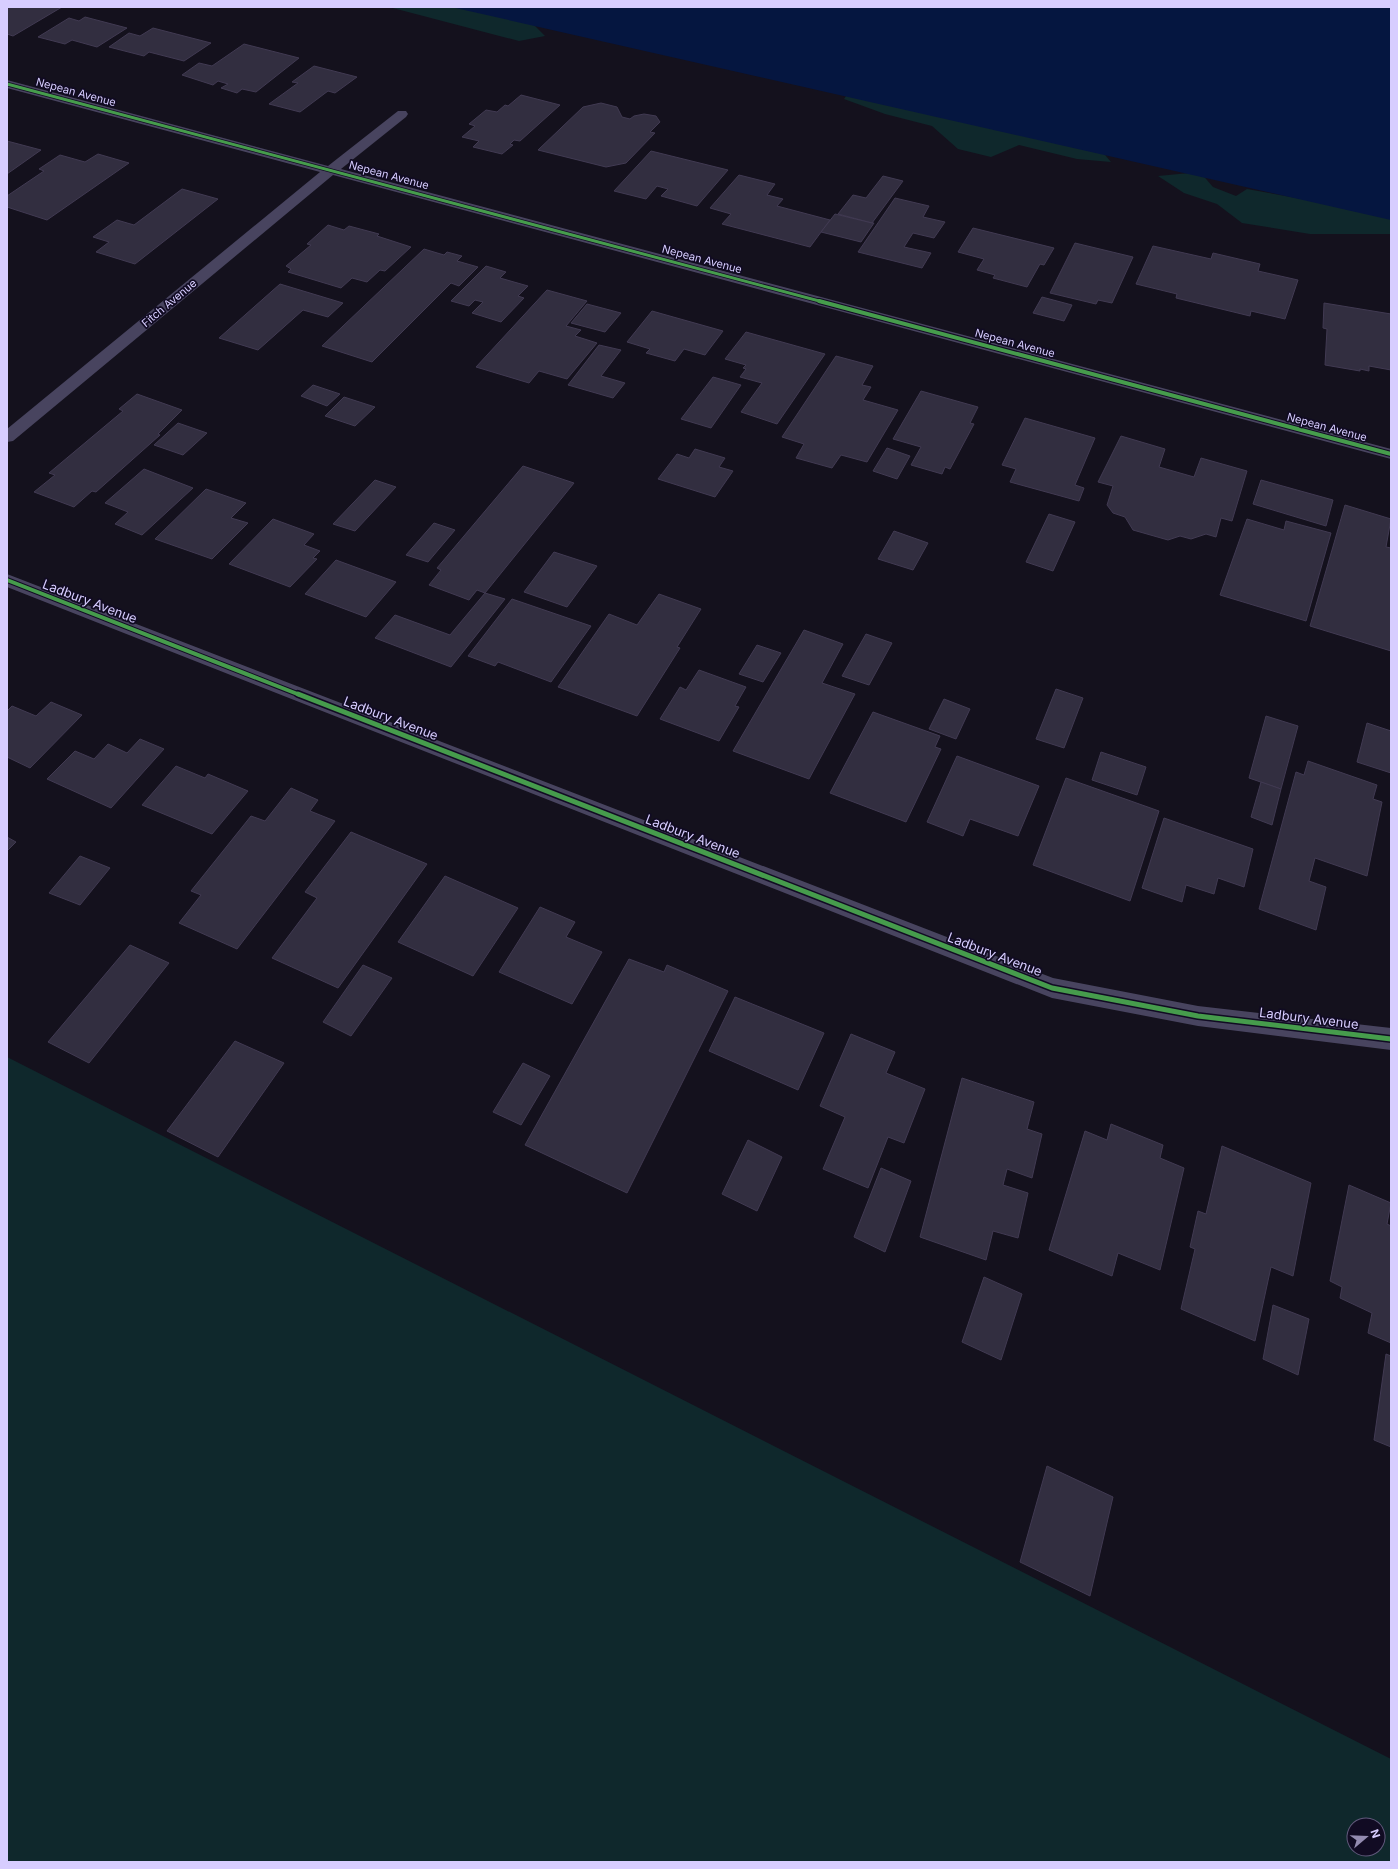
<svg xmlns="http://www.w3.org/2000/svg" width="1398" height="1869" font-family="Inter,sans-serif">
<rect width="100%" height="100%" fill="#14111d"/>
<g fill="#0f282c" fill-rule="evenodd">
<path d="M 389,7 L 470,7 L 532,23 L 545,36 L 519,41 Z"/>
<path d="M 848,93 L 1100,149 L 1111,162 L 1077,159 L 1019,145 L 991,157 L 958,149 L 932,126 L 885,114 L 844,99 Z"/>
<path d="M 1200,172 L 1213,187 L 1236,196 L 1247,189 L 1391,215 L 1391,234 L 1310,234 L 1242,223 L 1217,204 L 1184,193 L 1158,176 Z"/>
<path d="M 7,1057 L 1391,1759 L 1391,1862 L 7,1862 ZM 1354,1825 L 1378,1825 L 1378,1849 L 1354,1849 Z"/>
</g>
<path fill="#051640" d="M 451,7 L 1391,7 L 1391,220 L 1272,193 Z"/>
<g fill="#322e40" stroke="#413a52">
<path d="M 7,7 L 62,7 L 13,36 L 7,34 Z"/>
<path d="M 85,17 L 127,28 L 97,47 L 72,40 L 65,44 L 38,37 L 69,18 L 79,21 Z"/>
<path d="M 153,28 L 211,43 L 184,61 L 149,52 L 144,56 L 109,47 L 129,33 L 140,36 Z"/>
<path d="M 244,44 L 299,58 L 256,92 L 242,89 L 237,93 L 221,88 L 228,84 L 218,81 L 213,85 L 182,75 L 199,63 L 212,66 Z"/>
<path d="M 314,66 L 357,77 L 335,93 L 328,91 L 300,112 L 269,104 L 298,83 L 292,82 Z"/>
<path d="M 521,95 L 560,105 L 520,141 L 514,140 L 510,144 L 513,145 L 502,154 L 473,147 L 479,141 L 462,137 L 475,126 L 469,124 L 486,110 L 497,112 L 505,105 L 508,106 Z"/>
<path d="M 601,103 L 617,107 L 622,117 L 630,119 L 634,116 L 644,114 L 656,116 L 660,122 L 650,132 L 655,133 L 626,163 L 606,167 L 538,150 L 583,107 Z"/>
<path d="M 7,141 L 41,150 L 7,174 Z"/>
<path d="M 651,151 L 728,170 L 697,206 L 661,196 L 668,189 L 657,186 L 646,199 L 614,191 Z"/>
<path d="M 98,154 L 129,163 L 47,220 L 7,207 L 7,196 L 44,171 L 39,169 L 60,155 L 85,162 Z"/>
<path d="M 739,175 L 775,184 L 767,195 L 783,199 L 777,206 L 830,220 L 810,247 L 722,224 L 731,214 L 710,208 Z"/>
<path d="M 883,176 L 903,181 L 872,223 L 838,214 L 853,195 L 866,198 Z"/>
<path d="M 182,189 L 218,199 L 135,264 L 96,252 L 109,242 L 93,237 L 117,220 L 134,225 Z"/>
<path d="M 895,198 L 929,206 L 923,217 L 945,222 L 934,238 L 913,233 L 904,247 L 931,253 L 922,268 L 858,252 Z"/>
<path d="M 835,214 L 872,223 L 874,223 L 861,242 L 821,232 Z"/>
<path d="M 328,225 L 344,230 L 349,226 L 379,234 L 377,236 L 411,247 L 385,271 L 380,270 L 367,282 L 352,278 L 341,288 L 288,272 L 291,269 L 286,266 L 311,245 L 307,244 Z"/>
<path d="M 973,228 L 1054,248 L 1044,265 L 1040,264 L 1027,287 L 993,278 L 995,275 L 977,270 L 984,259 L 958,252 Z"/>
<path d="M 1075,243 L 1133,257 L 1112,303 L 1098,300 L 1096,304 L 1050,293 Z"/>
<path d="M 1153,246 L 1211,259 L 1213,253 L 1260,264 L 1258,271 L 1298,280 L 1285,319 L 1251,311 L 1250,316 L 1176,298 L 1177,294 L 1136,284 Z"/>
<path d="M 424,249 L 444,255 L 447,252 L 462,256 L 457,261 L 478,267 L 459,286 L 451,283 L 372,362 L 322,346 Z"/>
<path d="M 486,266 L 506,272 L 500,278 L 528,286 L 518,296 L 524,298 L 501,322 L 472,313 L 483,302 L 475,300 L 469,306 L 451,301 Z"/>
<path d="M 280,284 L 343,303 L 328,317 L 303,310 L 258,350 L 219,338 Z"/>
<path d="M 547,290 L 587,301 L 566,326 L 581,330 L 575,336 L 597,343 L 567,379 L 539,371 L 529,383 L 476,367 Z"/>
<path d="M 1042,297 L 1072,305 L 1064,321 L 1033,313 Z"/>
<path d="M 1324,303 L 1391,314 L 1391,370 L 1369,366 L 1369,371 L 1360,369 L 1360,371 L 1325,365 L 1327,329 L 1323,328 Z"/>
<path d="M 587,304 L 621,313 L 605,332 L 571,323 Z"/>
<path d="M 652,311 L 723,331 L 705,355 L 684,349 L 675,361 L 646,353 L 650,349 L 627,342 Z"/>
<path d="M 746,332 L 825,354 L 777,424 L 741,412 L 762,383 L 740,377 L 746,369 L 743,368 L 746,365 L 725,359 Z"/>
<path d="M 599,345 L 621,350 L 601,376 L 625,383 L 613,398 L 568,385 Z"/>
<path d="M 836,356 L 873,366 L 862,385 L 871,387 L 863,400 L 898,410 L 867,462 L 841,455 L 832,468 L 796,458 L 804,444 L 782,437 Z"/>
<path d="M 713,377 L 741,385 L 711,428 L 681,419 Z"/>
<path d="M 313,385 L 340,394 L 327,406 L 301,396 Z"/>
<path d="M 921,391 L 978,407 L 970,423 L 974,424 L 950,469 L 945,467 L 942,474 L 911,465 L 921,447 L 893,439 Z"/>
<path d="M 137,394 L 182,410 L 158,434 L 160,435 L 96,492 L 92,491 L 74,507 L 34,492 L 55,475 L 49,473 L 123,411 L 119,409 Z"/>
<path d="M 344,397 L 375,407 L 355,426 L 325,416 Z"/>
<path d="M 1025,418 L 1095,438 L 1075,485 L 1084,488 L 1079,501 L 1010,482 L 1016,469 L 1002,465 Z"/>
<path d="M 178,423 L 207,433 L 183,455 L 154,445 Z"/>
<path d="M 1121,436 L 1165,449 L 1159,467 L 1194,477 L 1201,458 L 1247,471 L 1232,521 L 1221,518 L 1216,537 L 1206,534 L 1191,539 L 1180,536 L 1168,540 L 1133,530 L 1125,517 L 1113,513 L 1107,505 L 1113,486 L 1098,482 Z"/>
<path d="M 887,448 L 910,456 L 897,479 L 873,471 Z"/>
<path d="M 695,449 L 725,458 L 719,467 L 733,471 L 715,497 L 658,479 L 677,454 L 689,458 Z"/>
<path d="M 523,466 L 574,483 L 485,593 L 477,590 L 469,600 L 429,585 L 441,570 L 437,568 Z"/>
<path d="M 144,469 L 193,488 L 142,535 L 115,524 L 128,512 L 105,503 Z"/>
<path d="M 375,480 L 396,487 L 355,531 L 333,524 Z"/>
<path d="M 1261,480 L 1333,500 L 1326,526 L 1253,504 Z"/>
<path d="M 206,489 L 246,503 L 231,518 L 248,523 L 212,559 L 155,539 Z"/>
<path d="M 1345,505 L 1391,519 L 1386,547 L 1391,548 L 1391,651 L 1310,626 Z"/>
<path d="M 1049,514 L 1075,522 L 1053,571 L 1026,562 Z"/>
<path d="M 273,519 L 314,534 L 304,545 L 320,551 L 313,558 L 317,559 L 290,587 L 229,564 Z"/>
<path d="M 1247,519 L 1284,530 L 1286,521 L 1331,533 L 1306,621 L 1220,595 Z"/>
<path d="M 434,523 L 455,530 L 428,562 L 406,555 Z"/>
<path d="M 894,531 L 928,543 L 913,570 L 878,559 Z"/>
<path d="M 554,552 L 597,566 L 567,607 L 524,592 Z"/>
<path d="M 336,560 L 396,582 L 366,617 L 305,594 Z"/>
<path d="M 485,593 L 505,599 L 451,667 L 375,638 L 395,615 L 450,635 Z"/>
<path d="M 659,594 L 701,609 L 677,647 L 680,648 L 637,716 L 558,687 L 609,614 L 637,625 Z"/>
<path d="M 512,599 L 591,626 L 551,682 L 498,662 L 495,666 L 468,656 Z"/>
<path d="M 804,630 L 843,644 L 822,683 L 855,694 L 809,779 L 733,751 Z"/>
<path d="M 866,634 L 892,643 L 869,685 L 842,676 Z"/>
<path d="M 757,645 L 781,653 L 763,682 L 739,674 Z"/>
<path d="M 699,670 L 746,687 L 735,706 L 739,707 L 719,741 L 660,719 L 680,687 L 686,690 Z"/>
<path d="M 1056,689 L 1083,698 L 1064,748 L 1036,739 Z"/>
<path d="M 944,699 L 970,709 L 956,739 L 929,729 Z"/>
<path d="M 51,702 L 82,715 L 30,768 L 7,757 L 7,711 L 12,706 L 36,716 Z"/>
<path d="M 873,712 L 940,736 L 935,747 L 941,749 L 906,822 L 830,793 Z"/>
<path d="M 1266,716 L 1298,726 L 1281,789 L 1249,778 Z"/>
<path d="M 1367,723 L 1391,731 L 1391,773 L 1357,762 Z"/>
<path d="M 140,739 L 164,749 L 111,808 L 47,779 L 75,751 L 94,759 L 108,744 L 127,753 Z"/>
<path d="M 1101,752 L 1146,767 L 1137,795 L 1092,780 Z"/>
<path d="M 957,756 L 1039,786 L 1018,836 L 970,819 L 963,836 L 927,822 Z"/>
<path d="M 1308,761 L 1377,785 L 1373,799 L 1382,802 L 1367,876 L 1315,858 L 1309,881 L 1326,887 L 1316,930 L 1259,909 L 1296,772 L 1304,775 Z"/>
<path d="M 176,766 L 205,778 L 208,774 L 248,791 L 212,834 L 142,805 Z"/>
<path d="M 1066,778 L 1159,811 L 1130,901 L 1033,865 Z"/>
<path d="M 1261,782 L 1281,789 L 1272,825 L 1251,817 Z"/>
<path d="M 291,788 L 318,800 L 310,811 L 335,821 L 237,949 L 179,923 L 201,895 L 191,891 L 251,816 L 265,821 Z"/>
<path d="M 1164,818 L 1253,849 L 1244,887 L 1218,878 L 1214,894 L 1186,885 L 1182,902 L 1142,888 Z"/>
<path d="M 351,832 L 427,864 L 338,988 L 272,958 L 317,898 L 305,892 Z"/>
<path d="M 7,837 L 16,842 L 7,851 Z"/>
<path d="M 80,856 L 110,868 L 80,905 L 49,893 Z"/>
<path d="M 445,876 L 518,908 L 473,976 L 398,942 Z"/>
<path d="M 540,907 L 575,922 L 566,937 L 602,952 L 572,1004 L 499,972 Z"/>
<path d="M 130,945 L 169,963 L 89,1063 L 48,1042 Z"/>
<path d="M 629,959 L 664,972 L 667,965 L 728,991 L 627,1193 L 525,1145 Z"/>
<path d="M 363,965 L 392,978 L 351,1036 L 323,1022 Z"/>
<path d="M 735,997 L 824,1033 L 798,1090 L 709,1051 Z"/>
<path d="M 851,1034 L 895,1052 L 886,1073 L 925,1089 L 904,1143 L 888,1137 L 868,1188 L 823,1169 L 845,1117 L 820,1106 Z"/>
<path d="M 235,1041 L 284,1063 L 218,1157 L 167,1131 Z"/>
<path d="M 523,1063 L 550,1076 L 521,1125 L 493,1112 Z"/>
<path d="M 962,1078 L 1034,1102 L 1027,1129 L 1042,1134 L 1032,1178 L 1007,1169 L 1003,1185 L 1028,1193 L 1018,1238 L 993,1231 L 986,1260 L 920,1237 Z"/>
<path d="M 1111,1124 L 1163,1145 L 1160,1158 L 1184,1168 L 1160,1270 L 1118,1253 L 1112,1276 L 1049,1250 L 1085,1131 L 1107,1140 Z"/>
<path d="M 748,1140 L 782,1157 L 757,1211 L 722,1194 Z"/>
<path d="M 1222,1146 L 1311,1183 L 1293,1276 L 1271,1267 L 1255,1341 L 1181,1309 L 1195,1249 L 1190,1247 L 1198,1211 L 1206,1214 Z"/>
<path d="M 881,1168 L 911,1181 L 885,1252 L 854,1237 Z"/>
<path d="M 1349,1185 L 1391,1203 L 1387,1224 L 1391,1226 L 1391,1343 L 1368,1333 L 1372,1313 L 1340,1298 L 1342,1287 L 1330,1281 Z"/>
<path d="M 984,1277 L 1022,1294 L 1001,1360 L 962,1342 Z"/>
<path d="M 1273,1305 L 1309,1319 L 1298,1375 L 1263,1359 Z"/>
<path d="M 1386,1354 L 1391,1356 L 1391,1447 L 1374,1440 Z"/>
<path d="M 1047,1466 L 1113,1497 L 1090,1596 L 1020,1562 Z"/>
</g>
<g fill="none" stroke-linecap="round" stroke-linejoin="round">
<g fill="#48445f" fill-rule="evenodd">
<path d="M 7,80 L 328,166 L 398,111 L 406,111 L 408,114 L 406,117 L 341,169 L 1391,449 L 1391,459 L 333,175 L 13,441 L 7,442 L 7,429 L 320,172 L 7,88 Z"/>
<path d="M 7,574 L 1053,978 L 1198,1006 L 1391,1028 L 1391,1050 L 1198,1026 L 1052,998 L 7,587 Z"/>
</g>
<g stroke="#110b23" stroke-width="4.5">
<path id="cycleway-far2" d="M 7,84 L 823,302"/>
</g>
<g stroke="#110b23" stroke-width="6">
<g id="cycleway-far1">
<path d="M 819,301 L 1391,454"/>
<path d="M 7,580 L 300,695"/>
</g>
</g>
<g stroke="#110b23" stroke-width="8">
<path id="cycleway" d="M 298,694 L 1052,988 L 1198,1016 L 1391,1039"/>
</g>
<use href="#cycleway-far2" stroke="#469c4c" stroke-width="3"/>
<use href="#cycleway-far1" stroke="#469c4c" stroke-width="4"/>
<use href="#cycleway" stroke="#469c4c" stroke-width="5"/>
</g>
<g text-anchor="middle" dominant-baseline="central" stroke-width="3.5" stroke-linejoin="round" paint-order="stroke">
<g font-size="11" fill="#d7cdff" stroke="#110b23">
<text transform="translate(76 92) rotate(15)">Nepean Avenue</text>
<text transform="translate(389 175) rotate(15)">Nepean Avenue</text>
<text transform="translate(702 259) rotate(15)">Nepean Avenue</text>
<text transform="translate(169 303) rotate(-40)">Fitch Avenue</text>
<text transform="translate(1015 343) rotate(15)">Nepean Avenue</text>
<text transform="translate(1327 427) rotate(15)">Nepean Avenue</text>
</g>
<g font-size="13" fill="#d7cdff" stroke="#110b23">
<text transform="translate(90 601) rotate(21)">Ladbury Avenue</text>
<text transform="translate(391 718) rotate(21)">Ladbury Avenue</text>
<text transform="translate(693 836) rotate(21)">Ladbury Avenue</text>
<text transform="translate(995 954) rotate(21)">Ladbury Avenue</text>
<text transform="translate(1309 1018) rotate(7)">Ladbury Avenue</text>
</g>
</g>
<rect width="1398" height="1869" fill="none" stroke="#d7cdff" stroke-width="16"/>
<g transform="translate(1366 1837) rotate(71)"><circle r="19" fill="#110b23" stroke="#60597b"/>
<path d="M0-3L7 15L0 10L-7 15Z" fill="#938bb0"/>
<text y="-6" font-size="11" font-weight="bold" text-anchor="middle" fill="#d7cdff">N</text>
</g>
</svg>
